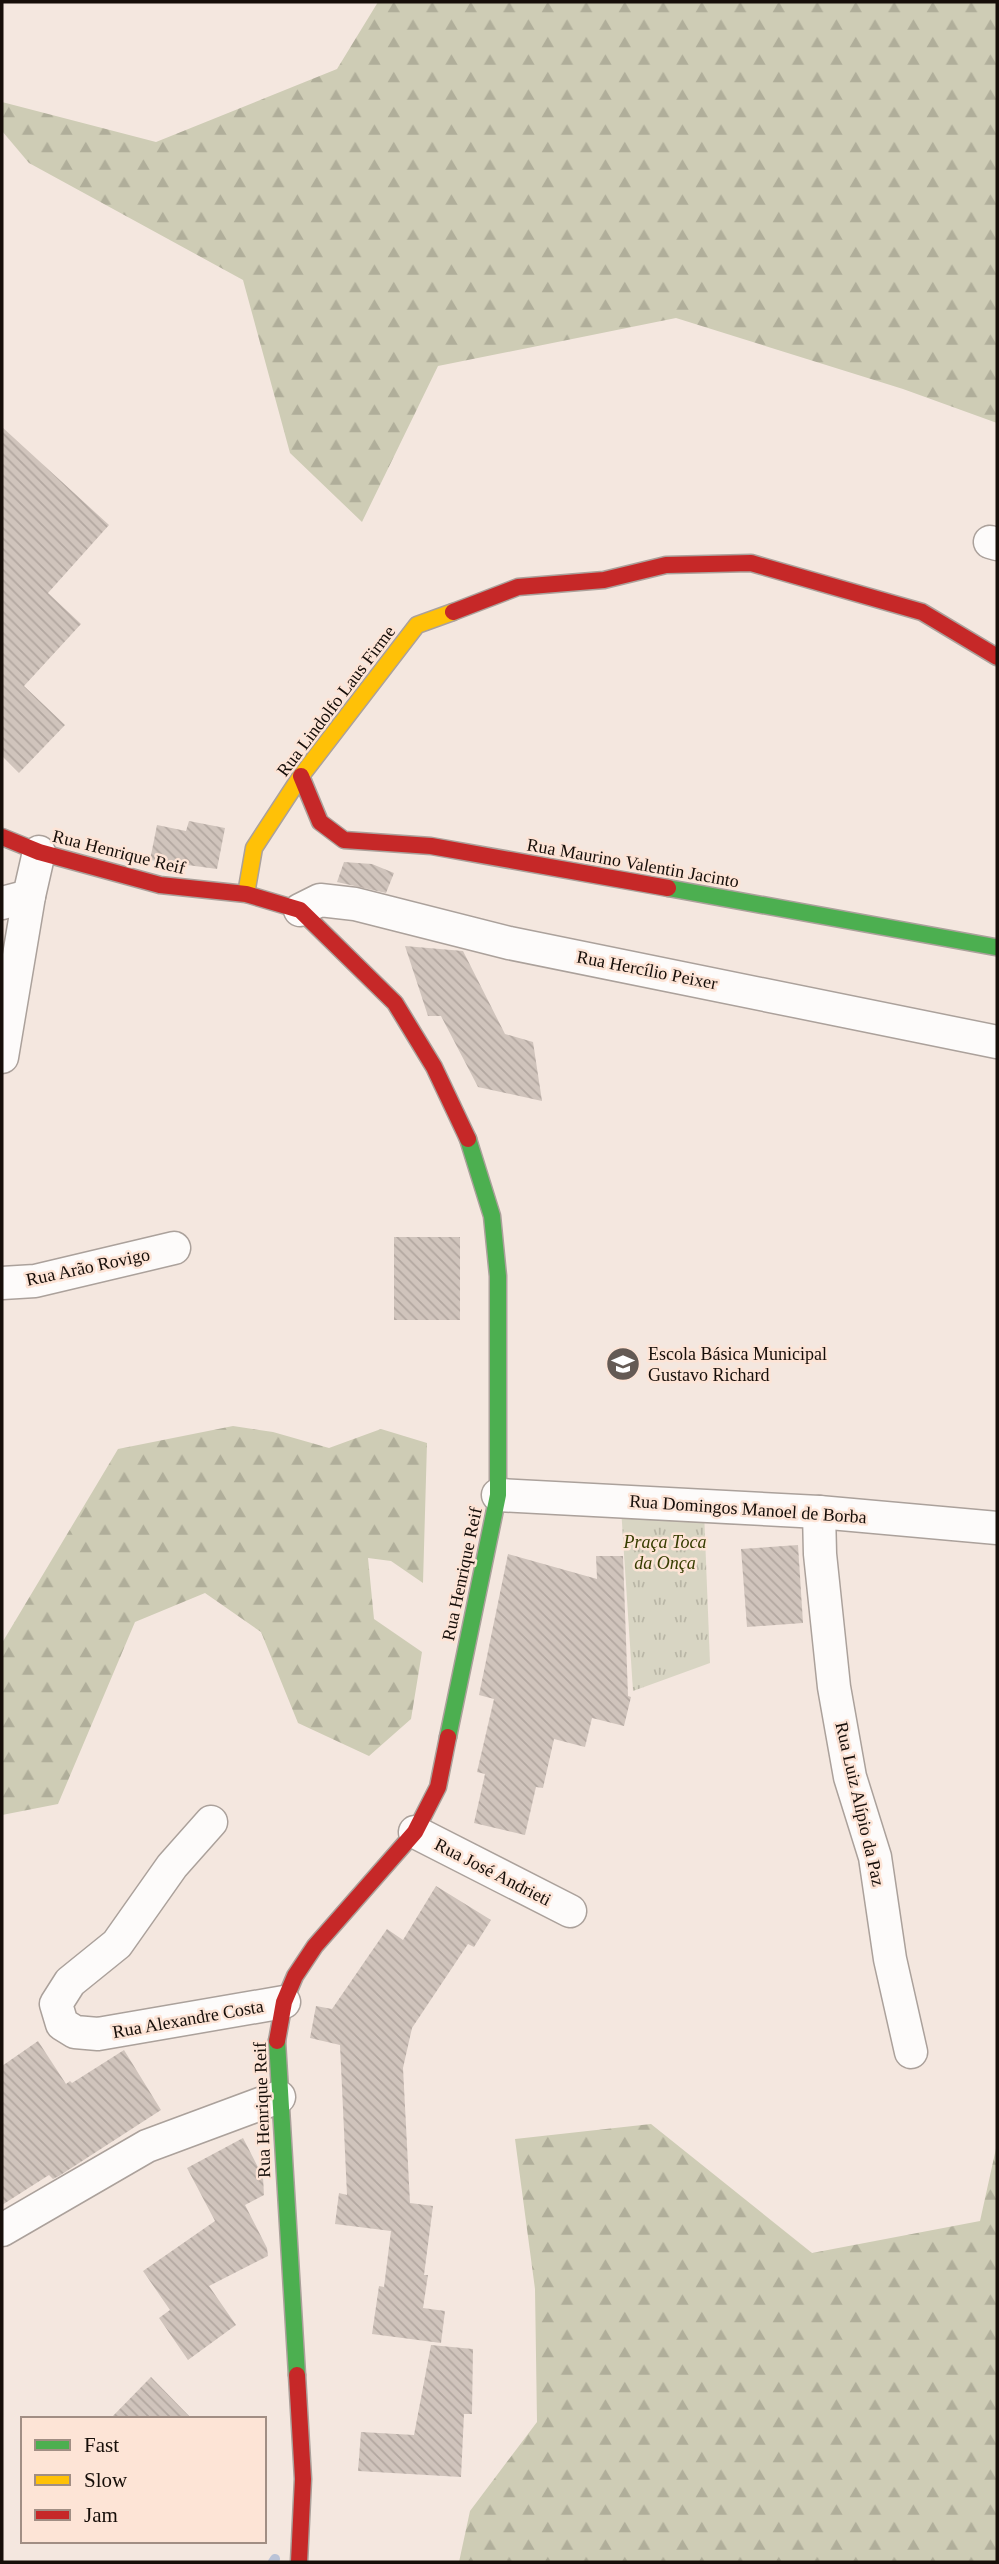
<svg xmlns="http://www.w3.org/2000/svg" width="999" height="2564" font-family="Georgia,serif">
<defs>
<pattern id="forest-firs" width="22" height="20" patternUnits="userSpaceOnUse" patternTransform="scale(1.75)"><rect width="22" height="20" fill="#ceccb5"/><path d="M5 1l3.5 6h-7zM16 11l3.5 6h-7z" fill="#b0ae9a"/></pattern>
<pattern id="park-tufts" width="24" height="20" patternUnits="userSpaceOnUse" patternTransform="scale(1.75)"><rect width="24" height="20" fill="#d8d5c3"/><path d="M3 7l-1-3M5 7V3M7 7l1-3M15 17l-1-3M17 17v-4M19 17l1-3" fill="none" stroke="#b9b6a6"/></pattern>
<pattern id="building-back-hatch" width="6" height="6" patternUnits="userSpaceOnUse" patternTransform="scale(1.75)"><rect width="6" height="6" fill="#d0c4bc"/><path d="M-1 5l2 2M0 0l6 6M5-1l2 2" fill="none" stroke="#b2a7a0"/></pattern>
</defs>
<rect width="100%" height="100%" fill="#f4e7df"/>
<g fill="url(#forest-firs)">
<path d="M 378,2 L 997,2 L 997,423 L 903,389 L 676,318 L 438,366 L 362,522 L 290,453 L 243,280 L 29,163 L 2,131 L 2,102 L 156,142 L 337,69 Z"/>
<path d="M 233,1426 L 273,1432 L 329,1448 L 381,1429 L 427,1443 L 423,1583 L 391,1561 L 368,1558 L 374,1619 L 422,1652 L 411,1719 L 369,1756 L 298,1723 L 261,1632 L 205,1593 L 135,1622 L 58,1804 L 2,1815 L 2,1643 L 118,1449 Z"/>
<path d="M 651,2124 L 812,2253 L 980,2221 L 997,2144 L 997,2562 L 459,2562 L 470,2511 L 537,2422 L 535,2289 L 515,2139 Z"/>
</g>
<path fill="url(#park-tufts)" d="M 621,1508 L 704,1511 L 710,1663 L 633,1691 Z"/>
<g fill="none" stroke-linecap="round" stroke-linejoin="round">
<path stroke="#bbc3d7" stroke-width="10" d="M 273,2562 L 275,2559"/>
</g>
<g fill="url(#building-back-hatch)">
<path d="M 2,427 L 109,525 L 48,593 L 81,624 L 24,686 L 65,725 L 19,773 L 2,756 Z"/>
<path d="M 189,821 L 225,828 L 217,869 L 150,860 L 157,825 L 186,831 Z"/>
<path d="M 344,862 L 372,864 L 394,873 L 386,893 L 337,882 Z"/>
<path d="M 405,946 L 463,951 L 505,1034 L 533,1042 L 542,1101 L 478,1087 L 441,1016 L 428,1016 Z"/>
<rect x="394" y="1237" width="66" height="83"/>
<path d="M 798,1545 L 803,1623 L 747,1627 L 741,1549 Z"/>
<path d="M 508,1554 L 597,1579 L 596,1556 L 623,1556 L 628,1696 L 631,1697 L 624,1726 L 592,1718 L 585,1747 L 554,1739 L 543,1788 L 536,1787 L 525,1835 L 474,1823 L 485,1774 L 477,1772 L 494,1699 L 479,1695 Z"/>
<path d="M 436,1886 L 491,1920 L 474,1947 L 468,1944 L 412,2028 L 403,2068 L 410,2203 L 433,2206 L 424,2275 L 428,2275 L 423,2308 L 445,2311 L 441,2343 L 372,2334 L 379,2286 L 384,2287 L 391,2231 L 335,2224 L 339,2193 L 347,2195 L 340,2045 L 310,2038 L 316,2006 L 332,2009 L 387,1929 L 403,1940 Z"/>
<path d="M 38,2041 L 66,2084 L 70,2081 L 72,2083 L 124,2050 L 161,2110 L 59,2176 L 53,2179 L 49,2175 L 2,2205 L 2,2066 Z"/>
<path d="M 243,2138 L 263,2177 L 264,2195 L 245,2205 L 267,2248 L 268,2256 L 209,2286 L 236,2325 L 188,2360 L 159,2318 L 170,2310 L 143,2271 L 215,2221 L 187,2168 Z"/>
<path d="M 431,2345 L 473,2349 L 472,2414 L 464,2414 L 461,2477 L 358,2471 L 361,2432 L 414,2435 Z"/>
<path d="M 151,2377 L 192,2419 L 110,2419 Z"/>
</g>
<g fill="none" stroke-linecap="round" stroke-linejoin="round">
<g stroke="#aba19b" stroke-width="35">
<g id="street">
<path d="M 990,542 L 997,544"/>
<path d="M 2,903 L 29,896 L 39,852"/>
<path d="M 300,910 L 320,900 L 355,904 L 509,943 L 997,1042"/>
<path d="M 2,1057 L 29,896"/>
<path d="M 2,1283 L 35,1281 L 174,1248"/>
<path d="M 498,1495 L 819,1512 L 997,1528"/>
<path d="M 819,1512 L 820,1554 L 834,1687 L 850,1777 L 875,1857 L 890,1959 L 911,2052"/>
<path d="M 211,1822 L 172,1866 L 117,1944 L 70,1982 L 56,2004 L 62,2024 L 75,2032 L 98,2034 L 284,2002"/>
<path d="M 415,1832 L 570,1911"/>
<path d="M 2,2230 L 147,2146 L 279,2097"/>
</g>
</g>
<g stroke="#aba19b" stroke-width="19">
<g id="fast">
<path d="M 668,888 L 995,947"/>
<path d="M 448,1737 L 498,1495 L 498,1276 L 492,1216 L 468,1139"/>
<path d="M 277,2041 L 297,2375"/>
</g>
</g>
<g stroke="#aba19b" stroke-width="19">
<path id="slow" d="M 246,894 L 254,848 L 301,776 L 417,625 L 453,612"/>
</g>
<g stroke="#aba19b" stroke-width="19">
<g id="jam">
<path d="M 453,612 L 518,587 L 604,580 L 666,565 L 751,563 L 922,612 L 997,657"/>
<path d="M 301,776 L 320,822 L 344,840 L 431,846 L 668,888"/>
<path d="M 2,837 L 39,852 L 160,885 L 246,894 L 300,910 L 395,1003 L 434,1067 L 468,1139"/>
<path d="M 277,2041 L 284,2002 L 295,1976 L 315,1946 L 415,1832 L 438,1787 L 448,1737"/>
<path d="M 297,2375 L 303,2479 L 299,2562"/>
</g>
</g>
<use href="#street" stroke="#fdfbfa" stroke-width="32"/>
<use href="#fast" stroke="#4caf50" stroke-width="16"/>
<use href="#slow" stroke="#ffc107" stroke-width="16"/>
<use href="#jam" stroke="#c62828" stroke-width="16"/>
</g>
<defs>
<g id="school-disc" transform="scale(1.75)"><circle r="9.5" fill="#645a54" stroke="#fde4d6"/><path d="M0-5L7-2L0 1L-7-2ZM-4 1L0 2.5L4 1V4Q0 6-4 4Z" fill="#fff"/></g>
</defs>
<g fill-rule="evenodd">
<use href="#school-disc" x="623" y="1364"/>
</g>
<g text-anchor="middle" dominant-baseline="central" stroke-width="5" stroke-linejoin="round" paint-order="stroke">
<g font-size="18" fill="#160e09" stroke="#fde4d6">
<text transform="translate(336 701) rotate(-53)">Rua Lindolfo Laus Firme</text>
<text transform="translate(119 852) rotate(14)">Rua Henrique Reif</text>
<text transform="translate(633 863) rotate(10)">Rua Maurino Valentin Jacinto</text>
<text transform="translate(647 970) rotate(11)">Rua Hercílio Peixer</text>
<text transform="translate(88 1267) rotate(-12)">Rua Arão Rovigo</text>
<text transform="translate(748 1509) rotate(4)">Rua Domingos Manoel de Borba</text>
<text transform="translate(462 1574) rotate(-78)">Rua Henrique Reif</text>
<text transform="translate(860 1804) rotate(77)">Rua Luiz Alípio da Paz</text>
<text transform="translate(493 1872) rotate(27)">Rua José Andrieti</text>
<text transform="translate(188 2019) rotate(-10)">Rua Alexandre Costa</text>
<text transform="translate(262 2110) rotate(-92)">Rua Henrique Reif</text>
</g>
<g font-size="18" fill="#160e09" stroke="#fde4d6" text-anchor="start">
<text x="648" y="1354">Escola Básica Municipal<tspan x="648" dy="21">Gustavo Richard</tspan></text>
</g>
<g font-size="18" font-style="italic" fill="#363d00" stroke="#fde4d6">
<text x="665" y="1542">Praça Toca<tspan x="665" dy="21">da Onça</tspan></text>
</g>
</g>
<rect width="999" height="2564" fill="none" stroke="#160e09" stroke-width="7"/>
<rect x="21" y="2417" width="245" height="126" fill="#fde4d6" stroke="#a18e84" stroke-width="2"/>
<rect x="35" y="2440" width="35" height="10" fill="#4caf50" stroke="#a18e84" stroke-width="2"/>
<text x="84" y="2452" font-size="21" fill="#160e09">Fast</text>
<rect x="35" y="2475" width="35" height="10" fill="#ffc107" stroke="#a18e84" stroke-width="2"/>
<text x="84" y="2487" font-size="21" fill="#160e09">Slow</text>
<rect x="35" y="2510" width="35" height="10" fill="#c62828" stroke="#a18e84" stroke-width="2"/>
<text x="84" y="2522" font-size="21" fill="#160e09">Jam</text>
</svg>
